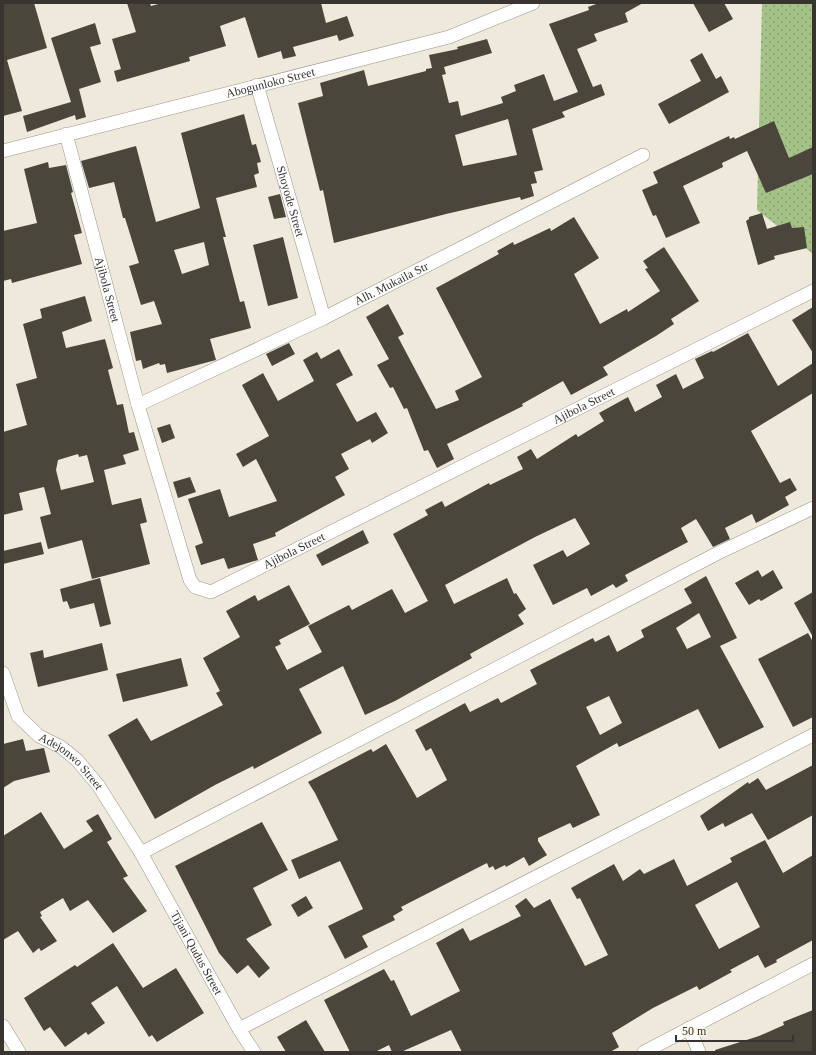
<svg xmlns="http://www.w3.org/2000/svg" width="816" height="1055" font-family="'Times New Roman',serif">
<defs>
<pattern id="grass-dots" width="8" height="8" patternUnits="userSpaceOnUse"><rect width="8" height="8" fill="#a5c389"/><path d="M2 2h.1M6 6h.1" fill="none" stroke="#879f70" stroke-width="1.8" stroke-linecap="round"/></pattern>
</defs>
<rect width="100%" height="100%" fill="#efe9dc"/>
<path fill="url(#grass-dots)" d="M 762,3 L 813,3 L 813,254 L 757,210 Z"/>
<g fill="#4b463c" fill-rule="evenodd">
<path d="M 3,3 L 34,3 L 47,48 L 7,60 L 22,111 L 3,116 Z"/>
<path d="M 127,3 L 150,3 L 151,6 L 162,3 L 321,3 L 326,23 L 347,16 L 354,36 L 339,41 L 337,35 L 293,47 L 296,56 L 283,59 L 281,51 L 258,58 L 245,17 L 220,26 L 226,46 L 189,57 L 190,61 L 117,82 L 114,71 L 121,69 L 112,39 L 136,32 Z"/>
<path d="M 599,3 L 643,3 L 625,13 L 628,22 L 594,34 L 597,41 L 577,49 L 593,87 L 601,84 L 605,95 L 562,112 L 565,117 L 532,129 L 543,170 L 534,172 L 537,183 L 531,184 L 534,196 L 521,200 L 520,197 L 446,214 L 334,243 L 323,190 L 320,191 L 298,103 L 323,96 L 320,83 L 364,70 L 368,86 L 426,71 L 426,69 L 432,68 L 429,55 L 458,49 L 457,47 L 487,39 L 492,53 L 444,67 L 446,74 L 442,75 L 449,103 L 458,101 L 461,116 L 503,103 L 501,97 L 516,91 L 514,85 L 544,74 L 554,101 L 578,92 L 549,24 L 589,10 L 588,7 ZM 508,119 L 517,155 L 463,166 L 455,135 Z"/>
<path d="M 693,3 L 724,3 L 733,19 L 709,32 Z"/>
<path d="M 95,23 L 101,44 L 90,47 L 101,82 L 79,89 L 86,117 L 76,120 L 75,115 L 27,132 L 23,116 L 71,102 L 51,38 Z"/>
<path d="M 702,53 L 716,79 L 721,76 L 729,92 L 669,124 L 658,104 L 701,81 L 690,60 Z"/>
<path d="M 244,114 L 252,145 L 256,144 L 261,162 L 257,163 L 259,173 L 254,175 L 257,187 L 216,198 L 226,237 L 223,237 L 240,302 L 244,301 L 251,328 L 210,339 L 216,360 L 167,373 L 165,364 L 160,365 L 159,363 L 143,369 L 141,360 L 136,361 L 130,332 L 162,324 L 154,301 L 141,305 L 129,266 L 139,263 L 125,218 L 123,218 L 114,182 L 89,188 L 81,161 L 136,146 L 156,222 L 200,208 L 181,133 ZM 204,242 L 209,265 L 182,274 L 174,250 Z"/>
<path d="M 774,121 L 789,158 L 813,147 L 813,174 L 766,193 L 747,151 L 722,163 L 723,167 L 683,186 L 700,223 L 666,238 L 656,215 L 653,216 L 642,190 L 658,183 L 653,172 L 729,136 L 730,139 L 734,137 L 735,139 Z"/>
<path d="M 48,162 L 49,168 L 66,165 L 73,192 L 71,193 L 82,233 L 74,235 L 82,264 L 12,283 L 11,279 L 3,281 L 3,231 L 37,223 L 24,169 Z"/>
<path d="M 280,194 L 286,217 L 274,219 L 268,197 Z"/>
<path d="M 762,213 L 767,229 L 790,222 L 792,228 L 804,227 L 807,248 L 774,256 L 775,259 L 758,265 L 746,221 L 749,219 L 749,217 Z"/>
<path d="M 574,217 L 599,258 L 574,274 L 600,324 L 627,309 L 628,312 L 660,291 L 645,269 L 648,268 L 643,261 L 664,247 L 699,301 L 671,319 L 674,324 L 656,336 L 603,367 L 608,375 L 571,395 L 563,381 L 522,404 L 523,406 L 447,444 L 454,459 L 437,468 L 428,450 L 424,451 L 407,408 L 404,409 L 393,387 L 390,388 L 377,365 L 389,359 L 366,317 L 388,304 L 404,334 L 398,337 L 436,409 L 459,400 L 455,391 L 482,377 L 436,288 L 499,254 L 497,251 L 513,242 L 514,245 L 550,228 L 551,231 Z"/>
<path d="M 283,237 L 298,298 L 268,306 L 253,245 Z"/>
<path d="M 85,296 L 92,321 L 62,332 L 66,348 L 105,339 L 113,368 L 108,370 L 117,405 L 123,404 L 129,433 L 134,432 L 139,450 L 123,455 L 126,464 L 104,470 L 112,505 L 141,498 L 147,522 L 140,524 L 150,564 L 92,579 L 82,540 L 48,549 L 40,517 L 51,514 L 44,487 L 19,493 L 23,510 L 3,515 L 3,432 L 27,425 L 16,384 L 37,378 L 23,324 L 42,318 L 40,309 ZM 78,454 L 79,457 L 87,455 L 94,482 L 61,490 L 56,470 L 58,460 Z"/>
<path d="M 813,307 L 813,353 L 792,320 Z"/>
<path d="M 748,333 L 778,386 L 813,363 L 813,393 L 751,431 L 780,483 L 790,478 L 797,490 L 785,497 L 789,505 L 756,523 L 752,514 L 725,528 L 730,539 L 713,547 L 696,519 L 681,528 L 688,542 L 625,575 L 628,581 L 616,588 L 613,584 L 591,596 L 587,588 L 553,605 L 533,565 L 563,550 L 567,557 L 590,544 L 575,518 L 535,537 L 445,585 L 454,604 L 507,578 L 514,594 L 516,593 L 526,609 L 518,615 L 524,624 L 470,654 L 472,658 L 395,701 L 365,715 L 343,666 L 299,689 L 322,733 L 254,769 L 253,766 L 215,785 L 155,819 L 108,735 L 137,718 L 151,741 L 223,705 L 216,693 L 220,691 L 203,658 L 240,637 L 226,611 L 255,595 L 258,601 L 289,585 L 310,624 L 279,640 L 281,644 L 275,647 L 287,670 L 322,652 L 308,626 L 349,605 L 352,610 L 392,589 L 405,613 L 428,601 L 393,534 L 428,515 L 425,510 L 442,501 L 445,507 L 489,483 L 490,485 L 523,469 L 517,457 L 531,449 L 537,459 L 576,434 L 578,437 L 604,421 L 599,413 L 628,397 L 635,412 L 662,397 L 656,385 L 676,374 L 683,389 L 704,378 L 695,359 L 712,351 L 713,352 Z"/>
<path d="M 289,343 L 295,354 L 272,366 L 266,354 Z"/>
<path d="M 339,349 L 353,375 L 336,384 L 355,419 L 357,422 L 376,412 L 388,433 L 372,443 L 370,439 L 341,454 L 349,469 L 335,477 L 345,495 L 275,533 L 276,536 L 253,544 L 258,560 L 228,569 L 224,558 L 201,565 L 195,546 L 203,543 L 188,499 L 220,489 L 229,517 L 277,501 L 256,459 L 243,467 L 236,454 L 269,436 L 242,385 L 263,373 L 278,401 L 314,381 L 303,360 L 317,352 L 321,359 Z"/>
<path d="M 170,424 L 175,438 L 162,443 L 157,428 Z"/>
<path d="M 190,477 L 196,492 L 178,498 L 173,482 Z"/>
<path d="M 363,530 L 369,543 L 322,566 L 316,555 Z"/>
<path d="M 41,542 L 44,554 L 3,564 L 3,551 Z"/>
<path d="M 758,570 L 762,577 L 773,570 L 783,588 L 761,601 L 759,599 L 749,605 L 735,583 Z"/>
<path d="M 706,576 L 737,638 L 720,646 L 764,727 L 719,749 L 698,709 L 619,747 L 617,743 L 576,766 L 600,815 L 573,828 L 570,823 L 538,838 L 538,841 L 547,855 L 529,866 L 524,857 L 506,867 L 505,865 L 495,870 L 493,866 L 489,868 L 487,863 L 401,907 L 403,910 L 393,916 L 395,920 L 362,936 L 368,947 L 345,959 L 328,926 L 363,909 L 340,861 L 299,879 L 291,860 L 338,840 L 315,793 L 308,782 L 371,749 L 373,752 L 386,744 L 417,798 L 447,780 L 431,748 L 426,751 L 415,730 L 465,703 L 470,712 L 498,698 L 501,703 L 537,684 L 530,670 L 593,638 L 595,642 L 609,635 L 617,652 L 644,637 L 641,630 L 692,603 L 684,589 ZM 699,613 L 711,637 L 687,649 L 676,628 ZM 609,696 L 622,723 L 600,735 L 586,707 Z"/>
<path d="M 100,578 L 111,624 L 100,627 L 94,603 L 70,609 L 67,601 L 63,602 L 60,589 Z"/>
<path d="M 813,592 L 813,637 L 794,603 Z"/>
<path d="M 808,633 L 813,642 L 813,717 L 793,727 L 758,659 Z"/>
<path d="M 102,643 L 108,670 L 38,687 L 30,653 L 43,650 L 44,658 Z"/>
<path d="M 181,658 L 188,686 L 123,702 L 116,674 Z"/>
<path d="M 23,739 L 26,751 L 44,748 L 50,772 L 14,781 L 3,788 L 3,744 Z"/>
<path d="M 813,765 L 813,815 L 768,840 L 752,813 L 725,827 L 723,823 L 708,831 L 700,816 L 748,782 L 749,784 L 758,778 L 766,790 Z"/>
<path d="M 41,812 L 64,849 L 93,831 L 86,821 L 98,814 L 112,839 L 107,842 L 128,876 L 123,878 L 147,911 L 113,933 L 88,900 L 70,911 L 63,898 L 40,912 L 42,916 L 40,917 L 57,941 L 41,951 L 39,948 L 33,953 L 18,931 L 3,940 L 3,836 Z"/>
<path d="M 262,822 L 288,870 L 253,888 L 272,925 L 246,939 L 270,968 L 259,978 L 248,965 L 237,974 L 219,953 L 175,866 Z"/>
<path d="M 765,840 L 783,873 L 813,855 L 813,940 L 776,960 L 777,962 L 765,968 L 758,955 L 730,970 L 732,972 L 699,990 L 697,986 L 653,1008 L 612,1033 L 619,1047 L 610,1052 L 462,1052 L 451,1030 L 401,1052 L 392,1052 L 389,1045 L 375,1052 L 350,1052 L 324,1000 L 384,969 L 391,981 L 394,980 L 411,1016 L 460,991 L 436,943 L 463,928 L 470,941 L 521,916 L 515,906 L 526,898 L 534,908 L 550,899 L 585,966 L 608,955 L 580,898 L 577,899 L 571,888 L 614,864 L 623,881 L 640,869 L 644,874 L 674,859 L 687,886 L 732,862 L 730,858 ZM 737,882 L 760,927 L 719,949 L 695,905 Z"/>
<path d="M 306,896 L 313,908 L 298,917 L 291,905 Z"/>
<path d="M 113,943 L 143,988 L 176,968 L 204,1013 L 157,1042 L 152,1035 L 149,1037 L 117,986 L 91,1003 L 105,1023 L 88,1035 L 86,1032 L 65,1047 L 50,1027 L 44,1031 L 24,998 L 75,965 L 77,967 Z"/>
<path d="M 813,1010 L 813,1052 L 715,1052 L 715,1050 L 759,1036 L 784,1025 L 783,1022 Z"/>
<path d="M 306,1020 L 325,1052 L 286,1052 L 277,1037 Z"/>
</g>
<g fill="none" stroke-linecap="round" stroke-linejoin="round">
<g stroke="#9a9489" stroke-width="14">
<g id="street">
<path id="s1" d="M 257,85 L 324,318"/>
<path id="s2" d="M 66,134 L 138,405 L 190,580 L 195,587 L 211,592 L 813,291"/>
<path id="s3" d="M 3,151 L 449,37 L 533,3"/>
<path id="s4" d="M 138,405 L 324,318 L 643,155"/>
<path id="s5" d="M 3,673 L 18,716 L 39,736 L 61,747 L 77,760 L 98,785 L 141,853 L 239,1029 L 254,1052"/>
<path d="M 141,853 L 718,553 L 813,508"/>
<path d="M 3,1026 L 19,1052"/>
<path d="M 689,1028 L 699,1052"/>
<path d="M 239,1029 L 813,735"/>
<path d="M 644,1052 L 813,964"/>
</g>
</g>
<use href="#street" stroke="#fff" stroke-width="13"/>
</g>
<g text-anchor="middle" dominant-baseline="central" stroke-width="4" stroke-linejoin="round" paint-order="stroke">
<g font-size="12" fill="#383530" stroke="#fcf6ea">
<text stroke="none"><textPath href="#s3" startOffset="276">Abogunloko Street</textPath></text>
<text stroke="none"><textPath href="#s1" startOffset="121">Shoyode Street</textPath></text>
<text stroke="none"><textPath href="#s4" startOffset="281">Alh. Mukaila Str</textPath></text>
<text stroke="none"><textPath href="#s2" startOffset="161">Ajibola Street</textPath></text>
<text stroke="none"><textPath href="#s2" startOffset="905">Ajibola Street</textPath></text>
<text stroke="none"><textPath href="#s2" startOffset="581">Ajibola Street</textPath></text>
<text stroke="none"><textPath href="#s5" startOffset="116">Adejonwo Street</textPath></text>
<text stroke="none"><textPath href="#s5" startOffset="347">Tijani Qudus Street</textPath></text>
</g>
</g>
<rect width="816" height="1055" fill="none" stroke="#383530" stroke-width="8"/>
<path d="M676 1035v6h117v-6" fill="none" stroke="#383530" stroke-width="2"/>
<text x="682" y="1035" font-size="12" fill="#383530" stroke="#fcf6ea" stroke-width="3" paint-order="stroke">50 m</text>
</svg>
